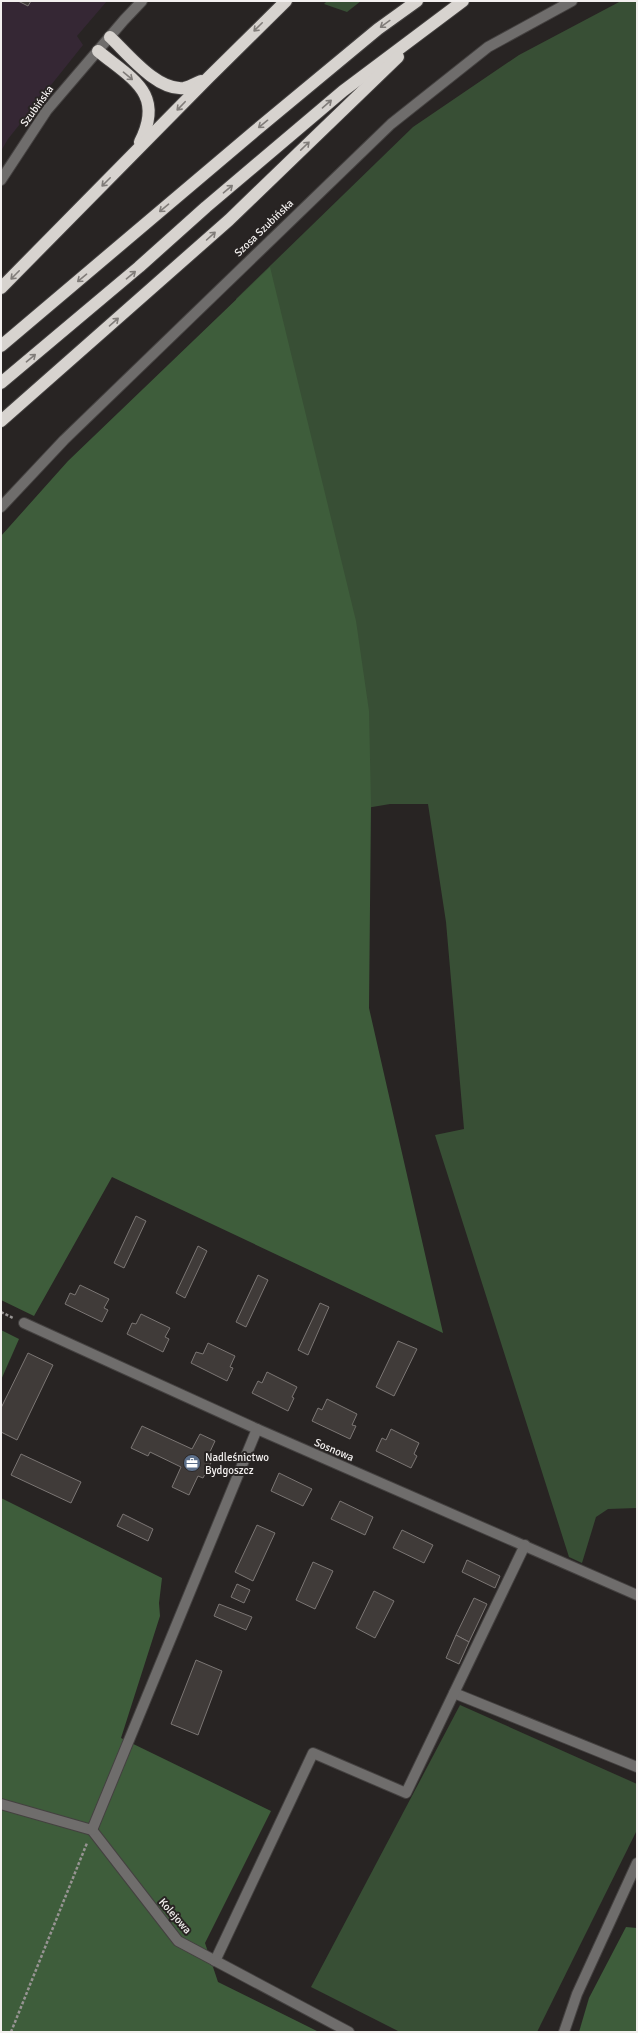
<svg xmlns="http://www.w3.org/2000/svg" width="638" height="2033" font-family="Signika,sans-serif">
<rect width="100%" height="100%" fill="#282423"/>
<path fill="#352734" d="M 1,1 L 107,1 L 77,36 L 83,45 L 8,139 L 1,151 Z"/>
<g fill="#384f35">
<path d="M 327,1 L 361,1 L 347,12 L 324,4 Z"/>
<path d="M 621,1 L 637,1 L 637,1508 L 608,1509 L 596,1517 L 582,1563 L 569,1557 L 435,1135 L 464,1129 L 446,922 L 428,804 L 390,804 L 319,816 L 236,299 L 413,127 L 519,55 Z"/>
<path d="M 460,1705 L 637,1784 L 637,1830 L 537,2032 L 400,2032 L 311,1987 Z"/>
</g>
<g fill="#3e5d3b">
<path d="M 270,267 L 356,621 L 369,711 L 371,804 L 369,1008 L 443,1333 L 112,1177 L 34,1316 L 1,1300 L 1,536 L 68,461 Z"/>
<path d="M 1,1330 L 19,1339 L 1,1380 Z"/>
<path d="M 1,1498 L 162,1578 L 159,1603 L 160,1616 L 121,1738 L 271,1811 L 205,1943 L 218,1982 L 319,2032 L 1,2032 Z"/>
<path d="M 626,1927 L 637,1928 L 637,2032 L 579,2032 L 589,1998 Z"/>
</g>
<g fill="#403b39" stroke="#7b7674">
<path d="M 18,1 L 31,1 L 28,6 Z"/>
<path d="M 136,1216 L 146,1221 L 124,1268 L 114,1263 Z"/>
<path d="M 198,1246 L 207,1251 L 185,1298 L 176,1293 Z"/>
<path d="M 258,1275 L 268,1280 L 246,1327 L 236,1322 Z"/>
<path d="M 80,1285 L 109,1299 L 104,1308 L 108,1310 L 102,1322 L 65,1304 L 70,1293 L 75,1295 Z"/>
<path d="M 320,1303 L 329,1307 L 308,1355 L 298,1350 Z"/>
<path d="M 141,1314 L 170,1328 L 165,1337 L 169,1339 L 163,1352 L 127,1334 L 132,1323 L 136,1324 Z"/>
<path d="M 398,1341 L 417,1349 L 394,1396 L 376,1387 Z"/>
<path d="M 208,1343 L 235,1356 L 230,1367 L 233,1368 L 227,1381 L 191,1363 L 196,1352 L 203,1354 Z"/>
<path d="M 28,1353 L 53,1365 L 17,1440 L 1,1432 L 1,1408 Z"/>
<path d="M 267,1372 L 297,1387 L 292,1397 L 294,1398 L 288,1411 L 252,1393 L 258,1381 L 262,1383 Z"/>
<path d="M 327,1399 L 357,1414 L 352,1425 L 356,1426 L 350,1439 L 312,1421 L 318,1408 L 322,1410 Z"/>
<path d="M 142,1426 L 192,1449 L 200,1434 L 215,1441 L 208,1456 L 213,1459 L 203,1478 L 198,1476 L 189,1495 L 172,1487 L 181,1467 L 150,1452 L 148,1456 L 131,1448 Z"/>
<path d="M 391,1429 L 419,1443 L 414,1454 L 417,1456 L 411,1468 L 376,1451 L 382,1438 L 386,1440 Z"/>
<path d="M 21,1454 L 81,1482 L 71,1503 L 11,1475 Z"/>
<path d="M 279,1473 L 312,1489 L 303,1506 L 271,1491 Z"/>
<path d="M 340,1501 L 373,1517 L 365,1535 L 331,1519 Z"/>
<path d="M 123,1514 L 153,1529 L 148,1541 L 117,1526 Z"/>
<path d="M 257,1525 L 275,1533 L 253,1581 L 235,1572 Z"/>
<path d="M 402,1530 L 433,1545 L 424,1563 L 393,1548 Z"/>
<path d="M 467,1560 L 500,1576 L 495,1588 L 462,1572 Z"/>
<path d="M 313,1562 L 333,1571 L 315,1609 L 296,1600 Z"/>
<path d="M 237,1584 L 250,1590 L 244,1603 L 231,1597 Z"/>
<path d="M 374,1591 L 394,1601 L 375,1638 L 356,1628 Z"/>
<path d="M 474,1598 L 487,1604 L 469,1642 L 456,1635 Z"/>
<path d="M 219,1604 L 252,1617 L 246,1630 L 214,1616 Z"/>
<path d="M 456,1635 L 469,1642 L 459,1664 L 446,1658 Z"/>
<path d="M 196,1660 L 222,1671 L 198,1735 L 171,1724 Z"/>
</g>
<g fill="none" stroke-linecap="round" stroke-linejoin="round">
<g stroke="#444140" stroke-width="12">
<g id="minor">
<path d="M 1,180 L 47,110 L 124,20 L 142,1"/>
<path d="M 1,507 L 64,440 L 391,124 L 488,47 L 572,1"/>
<path d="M 24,1323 L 257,1429 L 637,1595"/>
<path d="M 454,1693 L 637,1767"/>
<path d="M 1,1804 L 92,1830 L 178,1941 L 349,2032"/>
<path d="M 92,1830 L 257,1429"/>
<path d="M 215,1961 L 313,1753 L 406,1793 L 525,1545"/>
<path d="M 564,2032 L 577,1994 L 637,1863"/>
</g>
</g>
<g stroke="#444140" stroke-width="14">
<g id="highway">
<path d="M 110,37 C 128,54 157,91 184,88 C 190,87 196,83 201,81"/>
<path d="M 98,51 C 132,79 165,93 140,142"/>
<path d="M 1,288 L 208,78 L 286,1"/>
<path d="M 1,346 L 255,131 L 378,29 L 417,1"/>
<path d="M 1,383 L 139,267 L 206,207 L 343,91 L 463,1"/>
<path d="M 1,421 L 229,220 L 398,57"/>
</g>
</g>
<g stroke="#979493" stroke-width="2.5" stroke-dasharray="3 2" stroke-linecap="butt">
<path d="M 1,1312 L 13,1318"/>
<path d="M 11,2032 L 87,1843"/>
</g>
<use href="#minor" stroke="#6f6d6c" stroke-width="10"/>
<use href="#highway" stroke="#d7d3cf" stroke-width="12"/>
</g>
<defs><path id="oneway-shaft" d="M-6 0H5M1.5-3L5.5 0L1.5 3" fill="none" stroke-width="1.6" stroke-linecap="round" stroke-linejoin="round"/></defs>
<g stroke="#807c79">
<use href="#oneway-shaft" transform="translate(385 24) rotate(144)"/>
<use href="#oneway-shaft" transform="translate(258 27) rotate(135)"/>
<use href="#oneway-shaft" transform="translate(128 76) rotate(40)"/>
<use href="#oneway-shaft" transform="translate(327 104) rotate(-41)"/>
<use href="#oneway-shaft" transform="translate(181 106) rotate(134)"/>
<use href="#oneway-shaft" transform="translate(263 124) rotate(141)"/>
<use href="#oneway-shaft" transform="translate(305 146) rotate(-44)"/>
<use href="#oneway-shaft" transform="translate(106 182) rotate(135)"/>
<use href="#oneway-shaft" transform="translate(228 189) rotate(-40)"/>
<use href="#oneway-shaft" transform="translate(164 208) rotate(140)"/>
<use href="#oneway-shaft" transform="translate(211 236) rotate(-42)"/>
<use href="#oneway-shaft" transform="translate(15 275) rotate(135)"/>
<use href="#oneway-shaft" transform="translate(131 275) rotate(-40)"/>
<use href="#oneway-shaft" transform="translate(82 278) rotate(140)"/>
<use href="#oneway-shaft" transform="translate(114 322) rotate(-41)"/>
<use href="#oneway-shaft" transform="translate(31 358) rotate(-40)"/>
</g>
<defs>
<g id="office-disc" transform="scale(0.9)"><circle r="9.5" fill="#5c6f8a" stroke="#282423"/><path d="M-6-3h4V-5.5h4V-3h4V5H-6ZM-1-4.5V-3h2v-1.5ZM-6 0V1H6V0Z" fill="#fff"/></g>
</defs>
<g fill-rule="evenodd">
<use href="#office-disc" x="192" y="1463"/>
</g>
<g text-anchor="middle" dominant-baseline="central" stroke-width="4" stroke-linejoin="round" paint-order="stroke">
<g font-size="11" fill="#f3f0ef" stroke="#282423">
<text transform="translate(37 106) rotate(-54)">Szubińska</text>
<text transform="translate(264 228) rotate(-44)">Szosa Szubińska</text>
<text transform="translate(334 1450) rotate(23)">Sosnowa</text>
<text transform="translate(175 1916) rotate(49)">Kolejowa</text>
</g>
<g font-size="11" fill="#f3f0ef" stroke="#282423" text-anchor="start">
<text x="205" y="1457">Nadleśnictwo<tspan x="205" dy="13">Bydgoszcz</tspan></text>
</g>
</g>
<rect width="638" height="2033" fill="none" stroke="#f3f0ef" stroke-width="4"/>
</svg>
